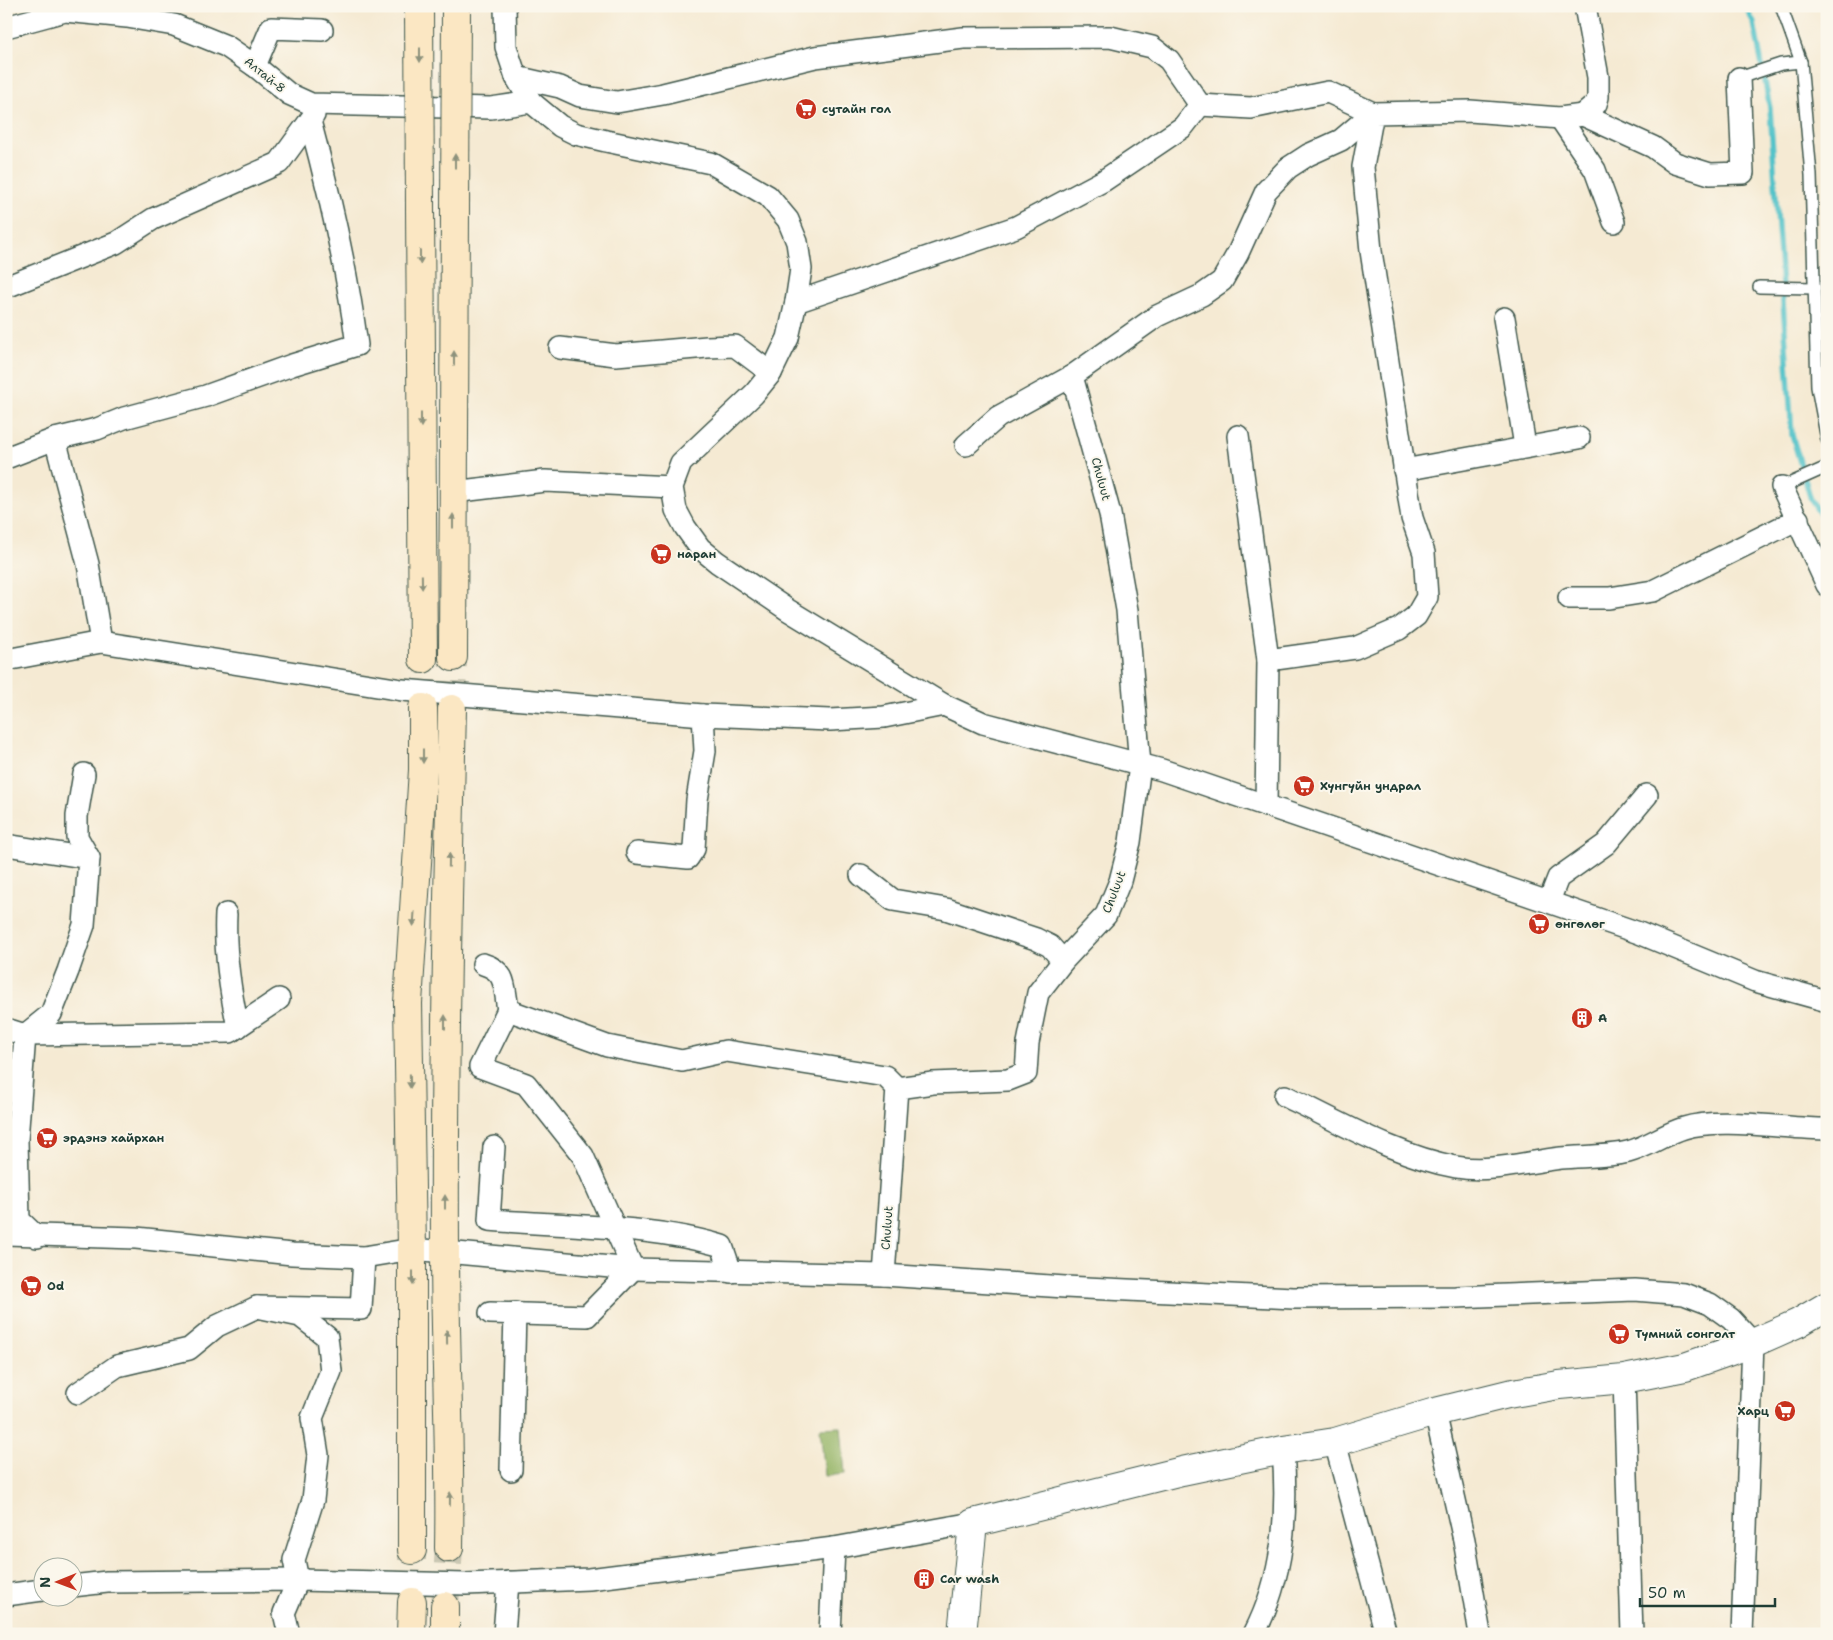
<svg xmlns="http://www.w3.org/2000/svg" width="1833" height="1640" font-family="'Shantell Sans',sans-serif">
<rect width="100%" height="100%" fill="#fbf7ec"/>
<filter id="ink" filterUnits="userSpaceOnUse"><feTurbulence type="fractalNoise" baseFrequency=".02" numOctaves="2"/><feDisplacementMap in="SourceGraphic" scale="10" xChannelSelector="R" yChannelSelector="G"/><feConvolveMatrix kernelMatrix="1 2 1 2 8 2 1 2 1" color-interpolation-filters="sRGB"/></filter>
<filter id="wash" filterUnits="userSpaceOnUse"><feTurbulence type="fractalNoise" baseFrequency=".0096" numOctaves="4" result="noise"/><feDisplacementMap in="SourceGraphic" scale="20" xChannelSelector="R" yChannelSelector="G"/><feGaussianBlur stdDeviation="1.12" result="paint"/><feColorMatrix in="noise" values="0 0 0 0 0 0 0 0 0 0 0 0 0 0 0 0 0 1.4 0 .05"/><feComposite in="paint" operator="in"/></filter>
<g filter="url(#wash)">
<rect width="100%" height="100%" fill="#f5ead3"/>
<path fill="#96b568" stroke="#5a794e" d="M 841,1427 L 845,1474 L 825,1476 L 820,1428 Z"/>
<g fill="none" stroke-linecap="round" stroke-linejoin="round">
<path stroke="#55c3c9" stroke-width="5.5" d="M 1745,6 L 1754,23 L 1770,108 L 1792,435 L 1811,500 L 1827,525"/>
</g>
</g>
<g filter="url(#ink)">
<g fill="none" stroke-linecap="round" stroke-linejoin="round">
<g stroke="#cac7b3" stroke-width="28" stroke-dasharray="28 14" stroke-linecap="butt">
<path d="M 423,708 L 423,659"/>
<path d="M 452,709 L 453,657"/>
<path d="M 412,1602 L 412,1550"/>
<path d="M 445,1606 L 449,1548"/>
</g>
<g stroke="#3f574c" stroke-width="14">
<g id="service">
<path d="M 1781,6 L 1801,62 L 1811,175 L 1817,387 L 1827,440"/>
<path d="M 1739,78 L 1781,64 L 1801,62"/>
<path d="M 1759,287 L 1815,288"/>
<path d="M 1782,487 L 1827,467"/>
</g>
</g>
<g stroke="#3f574c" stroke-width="24">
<g id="minor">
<path d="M 505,6 L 506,47 L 516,77 L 531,102 L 560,126 L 576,134 L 606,141 L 711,163 L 768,196 L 788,220 L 797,242 L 801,269 L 796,302 L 788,338 L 771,373 L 754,394 L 681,463 L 672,487 L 676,510 L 685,527 L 700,548 L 717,562 L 788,610 L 944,705 L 983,723 L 1162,770 L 1639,933 L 1755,981 L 1827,1001"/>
<path d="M 6,27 L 65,11 L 127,17 L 174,25 L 226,46 L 255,66 L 289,94 L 311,104 L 491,108 L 531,102"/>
<path d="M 255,66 L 271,28 L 322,30"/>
<path d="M 516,77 L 560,87 L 580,96 L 617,102 L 663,94 L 815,57 L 963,38 L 1110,37 L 1152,47 L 1169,60 L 1200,105 L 1251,108 L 1328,92 L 1373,113 L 1341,140 L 1308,155 L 1288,168 L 1266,191 L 1238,253 L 1222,281 L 1202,295 L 1157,316 L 1072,376 L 998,417 L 966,445"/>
<path d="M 1583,115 L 1653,147 L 1675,163 L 1710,174 L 1743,173 L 1739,78"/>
<path d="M 1560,118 L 1595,170 L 1614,222"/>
<path d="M 6,287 L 116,243 L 153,219 L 279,163 L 314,115"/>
<path d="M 796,302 L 1016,227 L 1103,181 L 1183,127 L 1200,105"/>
<path d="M 1504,318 L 1525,446"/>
<path d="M 560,348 L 616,355 L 707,347 L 735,346 L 771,373"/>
<path d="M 1238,436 L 1268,660 L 1266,806"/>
<path d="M 55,439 L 88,564 L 101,642"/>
<path d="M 6,458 L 55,439 L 97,429 L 124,418 L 206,396 L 292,365 L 357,345 C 347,269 330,195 310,121"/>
<path d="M 1404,470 L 1579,438"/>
<path d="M 1782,487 L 1827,585"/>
<path d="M 453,492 L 545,481 L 672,487"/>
<path d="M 1569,598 L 1609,598 L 1653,591 L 1798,519"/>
<path d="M 6,660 L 101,642 L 402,690 L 703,715 L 830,720 L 884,717 L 944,705"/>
<path d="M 1268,660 L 1355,648 L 1399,629 L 1416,616 L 1427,597 L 1424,553 L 1412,518 L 1371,251 L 1363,167 L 1373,113 L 1470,111 L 1560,118 L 1583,115 L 1596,104 L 1598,97 L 1598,77 L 1585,6"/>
<path d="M 84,774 L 77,816 L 77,837 L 89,858"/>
<path d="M 6,845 L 89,858 L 84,925 L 68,971 L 51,1014 L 25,1035 L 17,1140 L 19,1220 L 37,1237"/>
<path d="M 637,853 L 688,858 L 694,849 L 697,800 L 705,751 L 703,715"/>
<path d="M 861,875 L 893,900 L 946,909 L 1036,939 L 1050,946 L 1063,961"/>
<path d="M 1549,901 L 1558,878 L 1606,844 L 1647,795"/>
<path d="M 226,914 C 224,953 230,990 238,1027"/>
<path d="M 483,964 C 507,971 504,987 508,1010 L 607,1046 L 682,1061 L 726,1051 L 885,1076 L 897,1088"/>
<path d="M 6,1029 L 25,1035 L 230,1032 L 279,999"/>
<path d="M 1285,1096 C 1340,1122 1396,1156 1456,1167 C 1491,1173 1526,1162 1561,1158 C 1582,1156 1607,1157 1628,1152 C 1648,1147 1664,1134 1684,1128 C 1721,1117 1786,1129 1827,1129"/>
<path d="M 494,1147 L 489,1220 C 562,1226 653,1225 722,1246 L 731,1272"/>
<path d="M 6,1234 L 136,1238 L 292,1254 L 364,1257 L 412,1249 L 633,1269 L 884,1275 L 1065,1287 L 1293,1298 L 1455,1297 L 1635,1290 L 1684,1294 L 1710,1304 L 1731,1319 L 1753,1343 L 1742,1634"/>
<path d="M 884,1275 L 897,1088 L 933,1083 L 1008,1080 L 1026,1073 L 1028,1043 L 1038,993 L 1063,961 L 1106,915 L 1120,881 L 1130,842 L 1140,765 L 1127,610 L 1110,514 L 1072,376"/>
<path d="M 257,1307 L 300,1316 L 327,1337 L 331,1371 L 312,1418 L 318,1455 L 313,1500 L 294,1560 L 298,1580 L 284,1613 L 289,1634"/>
<path d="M 490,1313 L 587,1316 L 633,1269 L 583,1156 L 526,1084 L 480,1067 L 508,1010"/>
<path d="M 1624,1379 L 1632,1634"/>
<path d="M 78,1393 L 117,1366 L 189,1349 L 217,1326 L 257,1307 L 361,1309 L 364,1257"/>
<path d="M 1435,1412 L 1464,1540 L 1480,1634"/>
<path d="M 1335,1442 L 1386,1634"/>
<path d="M 511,1470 L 515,1313"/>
<path d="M 72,1586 L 107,1582 L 298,1580 L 466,1584 L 589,1579 L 834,1548 L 973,1523"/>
<path d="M 6,1595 L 42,1590"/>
<path d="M 504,1634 L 508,1582"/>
<path d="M 830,1634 L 834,1548"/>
<path d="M 1254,1634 C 1284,1576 1288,1514 1283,1450"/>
</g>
</g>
<g stroke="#3f574c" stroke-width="30">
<path id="tertiary" d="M 962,1634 L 973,1523 L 1182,1471 L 1283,1450 L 1335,1442 L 1435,1412 L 1508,1394 L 1559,1385 L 1624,1379 L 1685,1367 L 1753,1343 L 1798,1323 L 1827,1306"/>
</g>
<g stroke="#3f574c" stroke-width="30">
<g id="secondary">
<path d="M 420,208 L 423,659"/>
<path d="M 453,657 L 455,210"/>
<path d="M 449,1548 C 451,1448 445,1349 445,1249 C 444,1069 448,889 452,709"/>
<path d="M 412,1550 L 412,1249 L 408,1003 L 423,770 L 423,708"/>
<path d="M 411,1634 L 412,1602"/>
<path d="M 445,1634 L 445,1606"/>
</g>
</g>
<use href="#service" stroke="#fff" stroke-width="11"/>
<use href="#minor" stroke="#fff" stroke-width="21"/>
<use href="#tertiary" stroke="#fff" stroke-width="28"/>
<use href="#secondary" stroke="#fbe7c3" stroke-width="28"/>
<g stroke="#3f574c" stroke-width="30" stroke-linecap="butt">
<g id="secondary-bridge">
<path d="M 419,6 L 420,208"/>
<path d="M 455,210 L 456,6"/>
</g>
</g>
<use href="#secondary-bridge" stroke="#fbe7c3" stroke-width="28"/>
</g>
<defs><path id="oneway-solid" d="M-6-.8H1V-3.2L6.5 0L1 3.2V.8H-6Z" transform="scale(1.25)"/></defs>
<g fill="#8d927c">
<use href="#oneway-solid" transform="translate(420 55) rotate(90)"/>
<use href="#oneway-solid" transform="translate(455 161) rotate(-90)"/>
<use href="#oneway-solid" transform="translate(420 257) rotate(90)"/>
<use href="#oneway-solid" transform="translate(454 358) rotate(-90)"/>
<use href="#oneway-solid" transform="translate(421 420) rotate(90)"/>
<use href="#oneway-solid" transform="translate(453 521) rotate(-90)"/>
<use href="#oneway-solid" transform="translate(422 582) rotate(89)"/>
<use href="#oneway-solid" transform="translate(423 756) rotate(90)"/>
<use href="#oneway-solid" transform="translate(449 860) rotate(-89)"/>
<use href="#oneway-solid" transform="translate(414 919) rotate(94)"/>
<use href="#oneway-solid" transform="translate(445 1022) rotate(-90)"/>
<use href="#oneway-solid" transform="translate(410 1081) rotate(89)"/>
<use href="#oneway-solid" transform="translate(445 1202) rotate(-90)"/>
<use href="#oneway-solid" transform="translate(413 1278) rotate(90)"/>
<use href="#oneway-solid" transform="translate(447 1337) rotate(-91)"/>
<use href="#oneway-solid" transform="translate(450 1499) rotate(-89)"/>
</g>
</g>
<defs>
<g id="supermarket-disc" transform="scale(1.125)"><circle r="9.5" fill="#c8321e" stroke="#fbf7ec"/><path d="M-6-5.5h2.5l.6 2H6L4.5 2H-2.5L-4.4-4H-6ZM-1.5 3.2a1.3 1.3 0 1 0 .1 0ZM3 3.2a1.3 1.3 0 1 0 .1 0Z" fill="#fff"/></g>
<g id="building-disc" transform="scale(1.125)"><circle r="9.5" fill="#c8321e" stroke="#fbf7ec"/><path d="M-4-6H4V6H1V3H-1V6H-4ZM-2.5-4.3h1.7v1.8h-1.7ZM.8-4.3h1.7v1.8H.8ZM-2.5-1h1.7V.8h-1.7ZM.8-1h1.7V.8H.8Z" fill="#fff"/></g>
</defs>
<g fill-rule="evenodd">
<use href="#supermarket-disc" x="806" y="109"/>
<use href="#supermarket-disc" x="661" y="554"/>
<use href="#supermarket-disc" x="1304" y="786"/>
<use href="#supermarket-disc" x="1539" y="924"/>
<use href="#building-disc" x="1582" y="1018"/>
<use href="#supermarket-disc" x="47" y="1138"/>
<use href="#supermarket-disc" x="31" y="1286"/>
<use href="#supermarket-disc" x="1619" y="1334"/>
<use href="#supermarket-disc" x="1785" y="1411"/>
<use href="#building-disc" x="924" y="1579"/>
</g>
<g text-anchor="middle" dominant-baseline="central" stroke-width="4" stroke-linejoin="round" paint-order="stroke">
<g font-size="12" fill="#1f3d34" stroke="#fbf7ec">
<text transform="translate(265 75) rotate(39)">Алтай-8</text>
<text transform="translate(1101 479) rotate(75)">Chuluut</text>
<text transform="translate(1114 892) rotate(-69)">Chuluut</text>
<text transform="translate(887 1228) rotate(-86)">Chuluut</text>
</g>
<g font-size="12" font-weight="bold" fill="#1f3d34" stroke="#fbf7ec" text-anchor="start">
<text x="822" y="109">сутайн гол</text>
<text x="677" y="554">наран</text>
<text x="1320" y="786">Хүнгүйн ундрал</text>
<text x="1555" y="924">өнгөлөг</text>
<text x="1598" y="1018">A</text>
<text x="63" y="1138">эрдэнэ хайрхан</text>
<text x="47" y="1286">Od</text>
<text x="1635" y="1334">Түмний сонголт</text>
<text x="1769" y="1411" text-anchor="end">Харц</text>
<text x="940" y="1579">Car wash</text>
</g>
</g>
<rect width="1833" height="1640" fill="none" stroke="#fbf7ec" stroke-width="25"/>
<g transform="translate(58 1582) rotate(269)"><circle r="24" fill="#fbf7ec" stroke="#a3ada2"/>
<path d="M0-4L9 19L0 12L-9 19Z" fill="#c8321e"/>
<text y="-8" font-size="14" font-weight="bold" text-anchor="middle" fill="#1f3d34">N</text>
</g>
<path d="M1640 1598v8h135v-8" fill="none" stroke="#1f3d34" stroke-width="2.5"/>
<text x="1648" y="1598" font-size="15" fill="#1f3d34" stroke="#fbf7ec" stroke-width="4" paint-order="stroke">50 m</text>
</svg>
